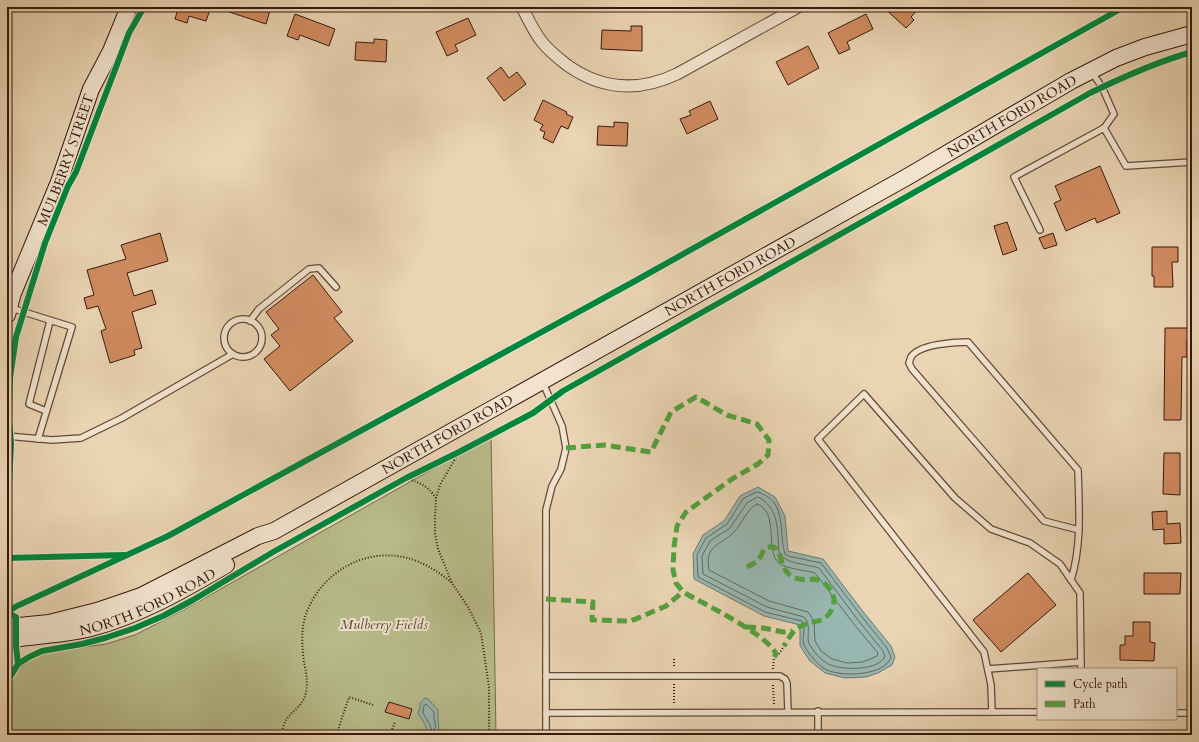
<svg xmlns="http://www.w3.org/2000/svg" width="1199" height="742" font-family="Cardo,serif">
<rect width="100%" height="100%" fill="#ead4b3"/>
<filter id="stains"><feTurbulence type="fractalNoise" baseFrequency=".005" numOctaves="4"/><feColorMatrix values="0 0 0 0 .2 0 0 0 0 .09 0 0 0 0 .02 0 0 0 .5 -.17"/></filter>
<radialGradient id="worn" r=".72"><stop offset=".6" stop-color="#630" stop-opacity="0"/><stop offset="1" stop-color="#630" stop-opacity=".3"/></radialGradient>
<g fill="#b8bc8b" stroke="#766a4c">
<path d="M 491,436 L 496,735 L 7,735 L 7,687 L 16,671 L 36,655 L 53,651 L 106,644 L 135,635 L 187,608 Z"/>
<path d="M 903,731 L 1077,731 L 1099,735 L 881,735 Z"/>
</g>
<g fill="#98b7b1" stroke="#707870">
<path d="M 758,487 L 775,497 L 785,516 L 788,551 L 823,559 L 865,614 L 891,646 L 895,657 L 892,665 L 878,673 L 866,677 L 845,678 L 825,673 L 810,661 L 800,646 L 800,625 L 764,616 L 694,579 L 693,554 L 703,535 L 724,521 L 740,496 Z"/>
<path d="M 425,698 L 428,699 L 438,710 C 437,721 440,724 438,735 L 425,735 C 429,726 422,721 418,713 L 420,708 L 420,703 Z"/>
</g>
<g fill="none" stroke-linecap="round" stroke-linejoin="round">
<g stroke="#666860" stroke-width="1">
<path d="M 757,492 C 788,500 778,531 785,554 L 788,556 L 821,563 L 862,617 L 887,648 L 891,657 C 885,676 842,677 827,670 C 822,668 816,662 813,658 C 810,655 806,649 804,645 C 801,638 807,628 802,621 L 765,612 L 698,577 L 697,555 L 706,538 L 727,524 L 743,499 Z"/>
<path d="M 758,497 C 780,508 777,531 779,552 C 784,564 807,564 819,568 L 858,620 L 883,651 L 885,656 C 879,671 843,670 831,665 C 826,664 820,658 816,654 C 814,651 811,647 809,644 C 806,635 812,625 804,617 L 767,607 L 703,574 L 702,556 L 710,541 L 730,528 L 747,503 Z"/>
<path d="M 757,504 C 780,512 764,550 779,563 C 786,569 805,570 815,573 L 853,623 L 878,653 L 877,656 L 863,662 L 847,663 L 832,659 L 821,651 L 815,641 L 814,621 L 808,612 L 769,601 L 709,570 C 704,543 722,546 735,531 C 743,522 746,510 757,504 Z"/>
<path d="M 430,735 L 432,732 L 430,725 L 423,713 L 424,705 L 426,704 L 434,712 L 434,719 L 436,726 L 433,732 L 434,735"/>
</g>
</g>
<g fill="#d28c61" stroke="#34190e">
<path d="M 170,7 L 211,7 L 206,21 L 189,16 L 187,23 L 175,19 L 177,12 L 169,9 Z"/>
<path d="M 220,7 L 271,7 L 266,24 L 220,9 Z"/>
<path d="M 883,7 L 920,7 L 911,17 L 914,20 L 906,28 Z"/>
<path d="M 295,14 L 335,29 L 329,46 L 300,35 L 298,40 L 287,36 Z"/>
<path d="M 866,14 L 873,29 L 847,42 L 850,49 L 839,54 L 828,33 Z"/>
<path d="M 468,18 L 476,35 L 455,45 L 458,51 L 447,56 L 436,32 Z"/>
<path d="M 631,26 L 642,26 L 642,51 L 601,49 L 602,30 L 631,31 Z"/>
<path d="M 374,39 L 387,40 L 386,62 L 355,60 L 356,42 L 374,43 Z"/>
<path d="M 808,46 L 819,68 L 788,85 L 776,62 Z"/>
<path d="M 501,67 L 509,78 L 517,72 L 526,84 L 504,101 L 487,78 Z"/>
<path d="M 543,100 L 567,112 L 566,114 L 573,117 L 568,129 L 561,126 L 553,143 L 543,138 L 545,132 L 540,130 L 543,125 L 534,120 Z"/>
<path d="M 710,101 L 718,119 L 687,134 L 680,119 L 691,115 L 689,111 Z"/>
<path d="M 614,122 L 628,123 L 627,146 L 597,145 L 598,126 L 614,127 Z"/>
<path d="M 1100,166 L 1120,213 L 1097,223 L 1095,218 L 1066,231 L 1054,203 L 1061,200 L 1055,186 Z"/>
<path d="M 1007,222 L 1017,250 L 1003,255 L 994,226 Z"/>
<path d="M 160,233 L 168,261 L 127,273 L 134,296 L 152,290 L 156,304 L 132,312 L 142,348 L 134,350 L 135,355 L 110,363 L 101,331 L 106,329 L 98,306 L 87,309 L 84,298 L 94,295 L 87,270 L 126,259 L 121,245 Z"/>
<path d="M 1053,233 L 1057,245 L 1044,249 L 1039,238 Z"/>
<path d="M 1152,247 L 1178,247 L 1178,262 L 1172,262 L 1173,287 L 1154,287 L 1154,276 L 1152,276 Z"/>
<path d="M 313,275 L 342,312 L 334,318 L 353,341 L 290,391 L 264,359 L 280,346 L 271,335 L 279,329 L 266,312 Z"/>
<path d="M 1165,328 L 1192,328 L 1192,340 L 1187,340 L 1187,357 L 1182,357 L 1181,420 L 1164,420 Z"/>
<path d="M 1164,453 L 1180,453 L 1180,495 L 1163,494 Z"/>
<path d="M 1167,511 L 1167,524 L 1180,523 L 1181,543 L 1164,544 L 1164,529 L 1153,530 L 1152,512 Z"/>
<path d="M 1028,573 L 1056,605 L 1001,652 L 973,620 Z"/>
<path d="M 1144,573 L 1181,573 L 1180,594 L 1144,594 Z"/>
<path d="M 1133,622 L 1150,622 L 1150,642 L 1155,643 L 1154,661 L 1120,660 L 1120,645 L 1125,645 L 1125,636 L 1133,636 Z"/>
<path d="M 389,702 L 412,709 L 409,719 L 385,712 Z"/>
</g>
<g fill="none" stroke-linecap="round" stroke-linejoin="round">
<g stroke="#624837" stroke-width="8">
<g id="lane">
<path d="M 1091,71 L 1102,87 L 1114,114 L 1104,128"/>
<path d="M 1040,230 L 1014,177 L 1104,128 L 1126,166 L 1192,162"/>
<path d="M 11,308 L 72,327 L 38,439"/>
<circle cx="243" cy="338" r="19"/>
<path d="M 250,321 L 259,309 L 309,269 L 319,268 L 336,287"/>
<path d="M 543,383 L 562,426 L 566,448 L 561,469 L 552,486 L 546,510 L 546,735"/>
<path d="M 46,411 L 29,404 L 50,321"/>
<path d="M 7,436 L 52,440 L 81,438 L 122,418 L 233,354"/>
<path d="M 1071,580 C 1082,545 1079,506 1078,470 L 968,342 C 955,342 919,344 911,357 C 910,359 910,361 909,363 L 912,369 L 1044,521 L 1079,530"/>
<path d="M 988,669 L 1081,662"/>
<path d="M 546,676 L 780,676 L 785,679 L 787,683 L 788,712"/>
<path d="M 818,711 L 818,735"/>
<path d="M 992,712 L 991,685 L 984,652 L 818,439 L 864,394 L 955,498 L 991,529 L 1030,543 L 1060,564 L 1080,593 L 1081,669"/>
<path d="M 546,713 L 1038,712"/>
<path d="M 1176,713 L 1192,713"/>
</g>
</g>
<g stroke="#624837" stroke-width="13">
<path id="street" d="M 522,7 C 528,19 534,32 542,42 C 549,51 558,58 567,65 C 602,90 639,92 677,74 L 798,7"/>
</g>
<g stroke="#34190e" stroke-width="18">
<g id="secondary">
<path id="s1" d="M 7,315 L 13,293 L 59,182 L 91,89 L 111,51 L 129,7"/>
<path id="s2" d="M 7,624 L 19,626 L 49,623 L 97,611 L 141,596 L 258,536 L 274,531 L 907,177 L 1071,81 L 1116,58 L 1145,47 L 1192,34"/>
<path id="s3" d="M 7,640 C 35,635 64,635 91,628 C 140,615 183,590 226,565"/>
</g>
</g>
<g stroke="#34190e" stroke-width="2" stroke-dasharray="1 2" stroke-linecap="butt">
<path d="M 459,452 L 440,485 L 436,498 L 435,517 L 435,533 L 438,549 L 452,583 L 468,607 L 481,633 L 489,687 L 489,735"/>
<path d="M 406,478 C 420,483 427,485 436,498"/>
<path d="M 779,654 L 784,646"/>
<path d="M 674,659 L 674,668"/>
<path d="M 773,669 L 774,657"/>
<path d="M 674,684 L 674,704"/>
<path d="M 773,685 L 774,704"/>
<path d="M 282,735 C 283,711 302,712 306,692 C 308,681 306,672 304,662 C 302,647 301,631 305,617 C 319,573 366,545 411,559 C 427,564 440,573 452,583"/>
<path d="M 353,735 L 338,730 L 349,697 L 373,705"/>
<path d="M 390,735 L 395,722"/>
</g>
<use href="#lane" stroke="#f1e3ce" stroke-width="5.5"/>
<use href="#street" stroke="#f1e3ce" stroke-width="11"/>
<use href="#secondary" stroke="#f1e3ce" stroke-width="16"/>
<g stroke="#53a13e" stroke-width="5" stroke-dasharray="10 5" stroke-linecap="butt">
<path d="M 566,448 L 604,445 L 651,452 L 671,412 L 696,397 L 727,415 L 757,424 L 769,440 L 768,455 L 758,464 L 732,479 L 686,512 L 677,526 L 674,547 L 673,570 L 676,583 L 683,592 C 704,604 767,634 776,654 L 774,657"/>
<path d="M 747,567 L 758,561 L 765,548 C 783,542 778,561 786,571 C 788,573 790,576 793,577 C 800,581 807,579 814,579 C 824,580 833,589 834,600 C 834,605 831,613 827,616 C 824,620 818,621 813,622 C 796,626 792,632 784,646"/>
<path d="M 546,599 L 593,602 L 592,620 L 631,621 L 666,606 L 683,592"/>
<path d="M 746,627 L 763,628 L 783,632 L 792,631"/>
</g>
<g stroke="#f1e3ce" stroke-width="8">
<g id="cycleway">
<path d="M 7,530 L 11,443 L 9,420 L 10,378 L 16,337 L 45,243 L 68,186 L 76,172 L 129,33 L 144,7"/>
<path d="M 7,558 L 124,555"/>
<path d="M 18,664 L 16,646 L 16,617 L 7,612 L 17,606 L 168,536 L 635,281 L 1124,7"/>
<path d="M 7,682 L 18,664 L 29,657 L 42,651 L 82,644 L 105,638 L 135,628 L 163,616 L 193,600 L 273,552 L 406,478 L 459,452 L 533,413 L 563,391 L 1090,93 C 1123,77 1156,62 1192,52"/>
</g>
</g>
<use href="#cycleway" stroke="#00873e" stroke-width="6"/>
</g>
<g text-anchor="middle" dominant-baseline="central" stroke-width="4" stroke-linejoin="round" paint-order="stroke">
<g font-size="14" fill="#34190e" stroke="#f1e3ce">
<text stroke="none"><textPath href="#s2" startOffset="1133">NORTH FORD ROAD</textPath></text>
<text stroke="none"><textPath href="#s1" startOffset="166">MULBERRY STREET</textPath></text>
<text stroke="none"><textPath href="#s2" startOffset="809">NORTH FORD ROAD</textPath></text>
<text stroke="none"><textPath href="#s2" startOffset="485">NORTH FORD ROAD</textPath></text>
<text stroke="none"><textPath href="#s3" startOffset="147">NORTH FORD ROAD</textPath></text>
</g>
<g font-size="14" font-style="italic" fill="#5c4a34" stroke="#f1e3ce">
<text x="384" y="624">Mulberry Fields</text>
</g>
</g>
<rect width="1199" height="742" fill="none" stroke="#ead4b3" stroke-width="24"/>
<rect x="8" y="8" width="1183" height="726" fill="none" stroke="#34190e" stroke-width="2"/>
<rect x="12" y="12" width="1175" height="718" fill="none" stroke="#34190e"/>
<rect x="1037" y="668" width="140" height="52" fill="#f1e3ce" stroke="#a59281"/>
<rect x="1045" y="681" width="20" height="6" fill="#00873e" stroke="#a59281"/>
<text x="1073" y="688" font-size="12" fill="#34190e">Cycle path</text>
<rect x="1045" y="701" width="20" height="6" fill="#53a13e" stroke="#a59281"/>
<text x="1073" y="708" font-size="12" fill="#34190e">Path</text>
<rect width="100%" height="100%" filter="url(#stains)"/>
<rect width="100%" height="100%" fill="url(#worn)"/>
</svg>
